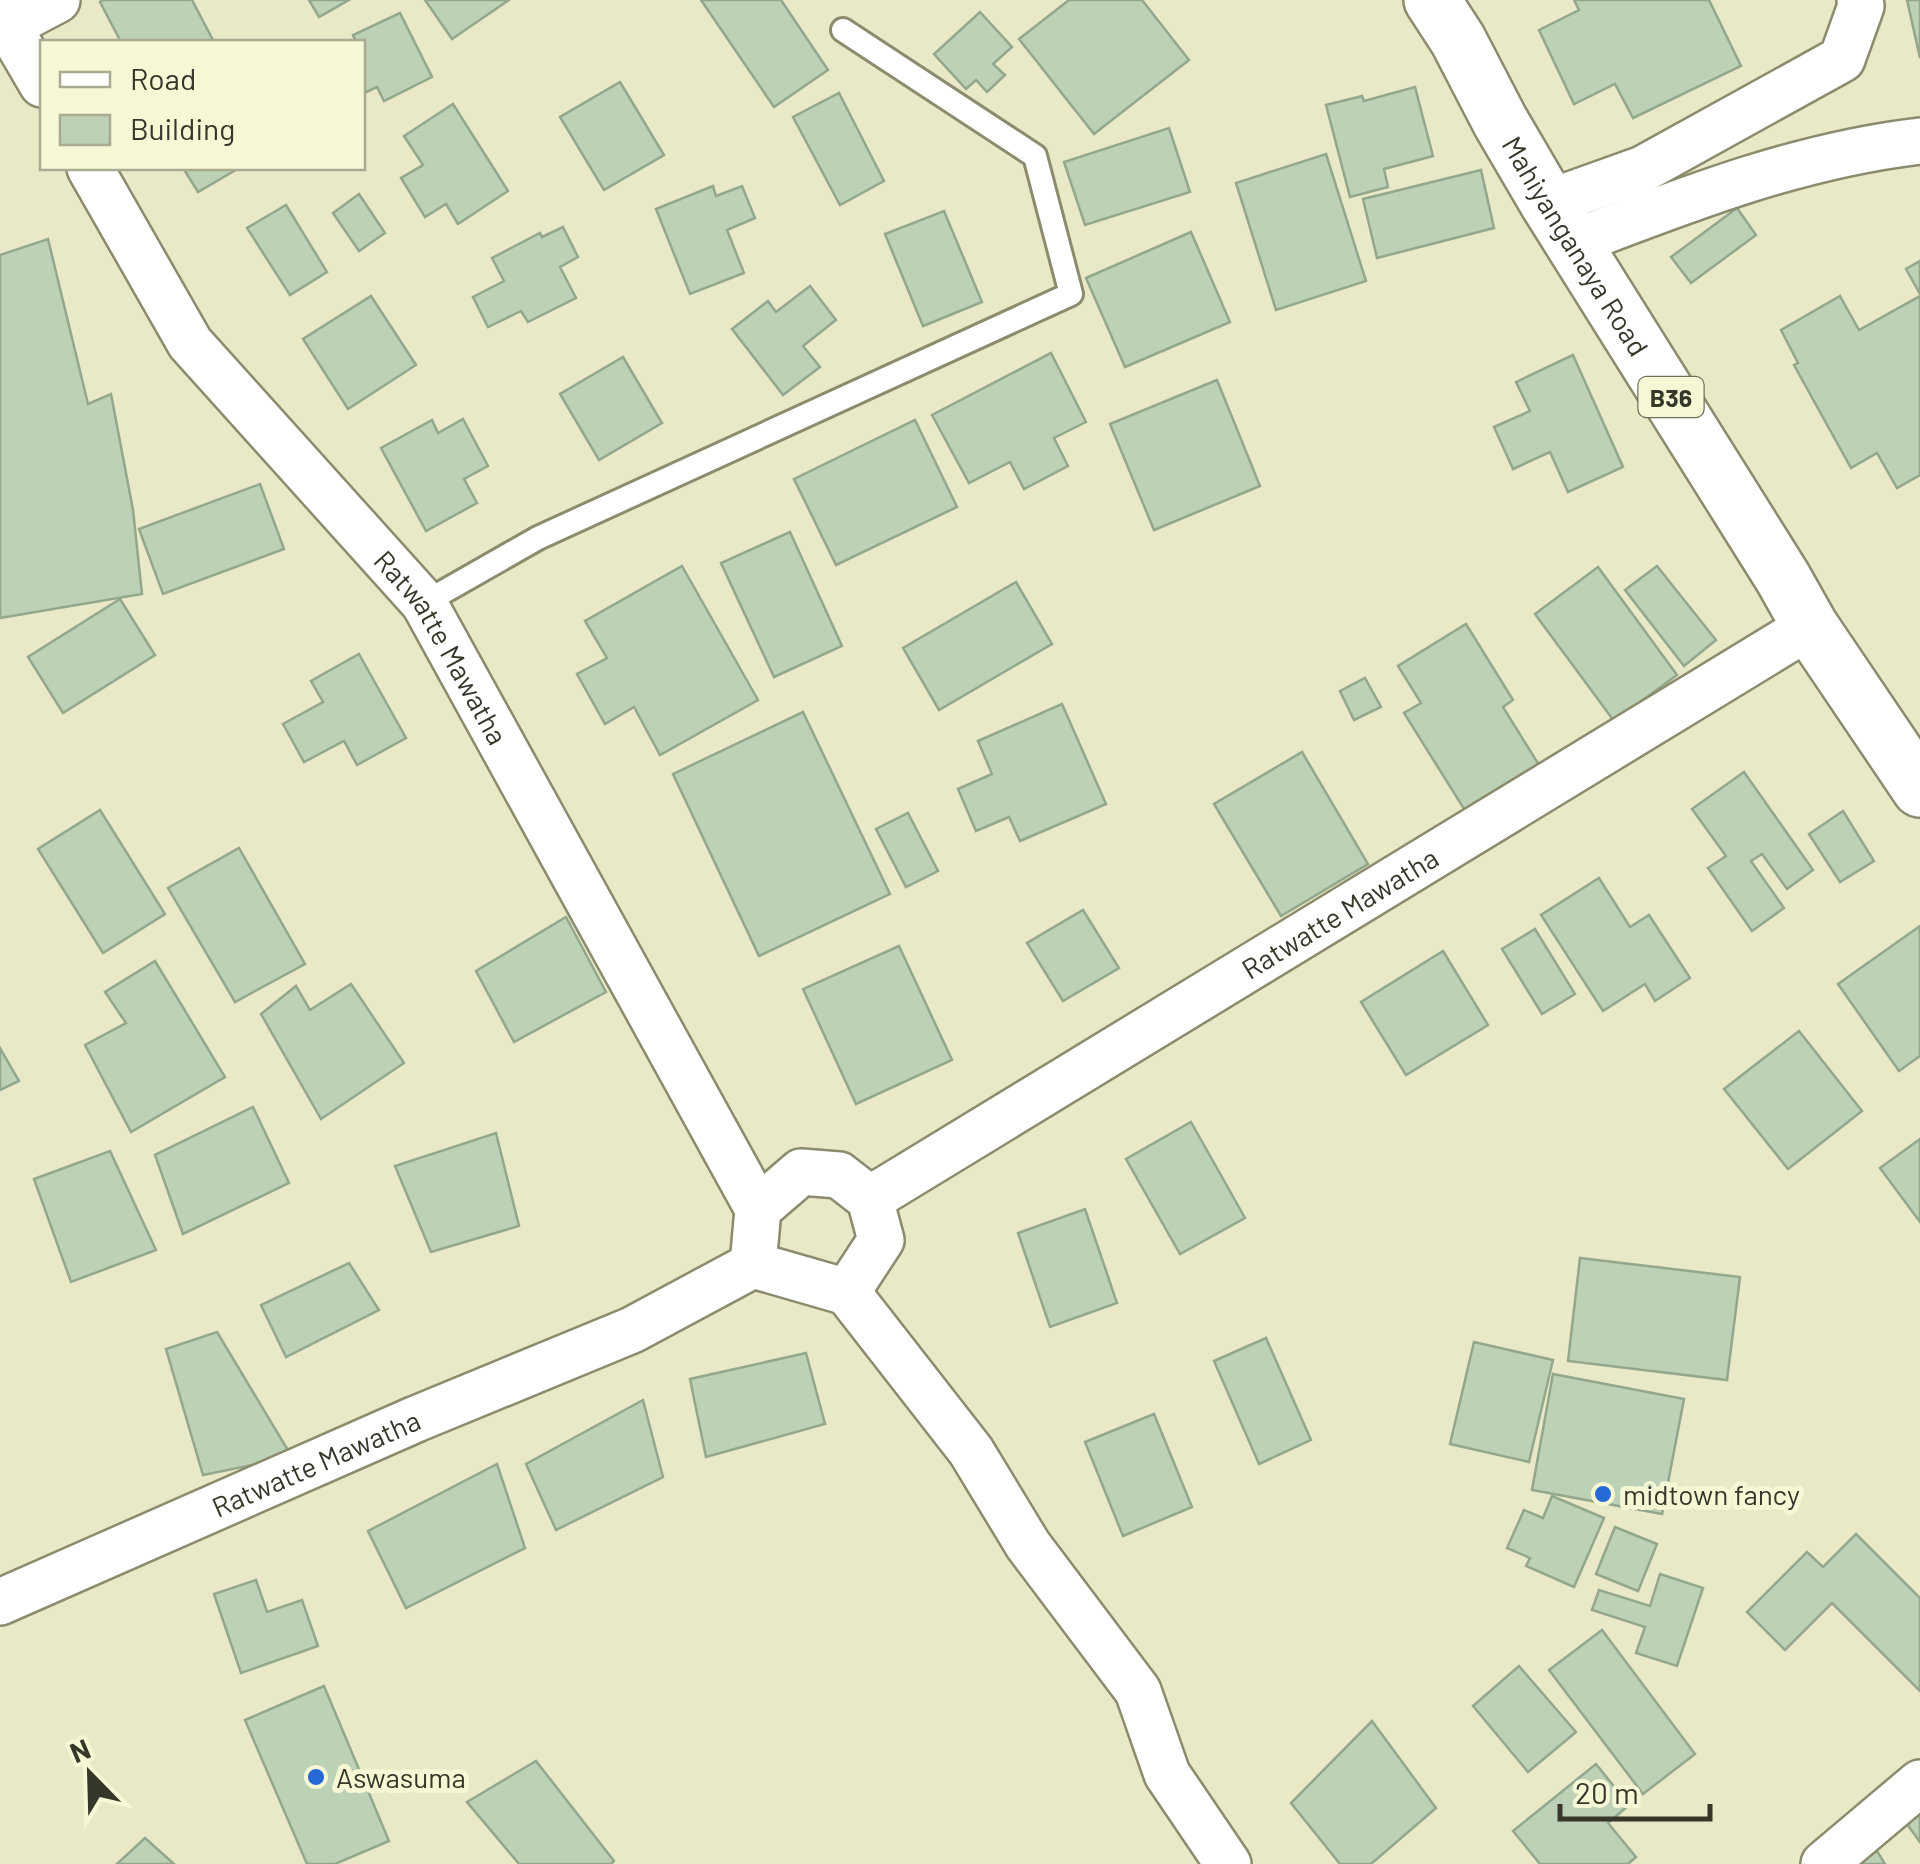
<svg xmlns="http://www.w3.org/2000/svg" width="1920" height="1864" font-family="Barlow,sans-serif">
<rect width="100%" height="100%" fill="#e9e9c8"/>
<g fill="#bcd1b6" stroke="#93a78d" stroke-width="2.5">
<path d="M 103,0 L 192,0 L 214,42 L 121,42 L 100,2 Z"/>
<path d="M 309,0 L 349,0 L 319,17 Z"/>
<path d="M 425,0 L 509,0 L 452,39 Z"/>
<path d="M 701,0 L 781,0 L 828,70 L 774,107 Z"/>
<path d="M 1069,0 L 1142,0 L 1189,60 L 1094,134 L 1019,39 Z"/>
<path d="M 1574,0 L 1709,0 L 1741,66 L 1633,118 L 1615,84 L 1574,104 L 1539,30 L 1579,10 Z"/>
<path d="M 1907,0 L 1920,0 L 1920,58 Z"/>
<path d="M 980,12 L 1012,47 L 993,64 L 1005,75 L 987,92 L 976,80 L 966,89 L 934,54 Z"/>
<path d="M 400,13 L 432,77 L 384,101 L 377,87 L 362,94 L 362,42 L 356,42 L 353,35 Z"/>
<path d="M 620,82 L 664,155 L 604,190 L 560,117 Z"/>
<path d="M 1415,87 L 1433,156 L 1384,169 L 1388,187 L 1350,197 L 1326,105 L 1362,96 L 1364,101 Z"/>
<path d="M 839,93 L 884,181 L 840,205 L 793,117 Z"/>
<path d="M 453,104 L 508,191 L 458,224 L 446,204 L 425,217 L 401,178 L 423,165 L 404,136 Z"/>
<path d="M 1169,128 L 1190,192 L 1085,225 L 1064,162 Z"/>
<path d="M 1326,154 L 1366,281 L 1276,310 L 1236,183 Z"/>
<path d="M 183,168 L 239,168 L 198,192 Z"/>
<path d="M 1481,170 L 1494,228 L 1377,258 L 1363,199 Z"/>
<path d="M 713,186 L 716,196 L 742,186 L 755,218 L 727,230 L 744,273 L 690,294 L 656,209 Z"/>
<path d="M 359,194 L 385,233 L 359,251 L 333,213 Z"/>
<path d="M 286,205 L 327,272 L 290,295 L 247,228 Z"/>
<path d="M 1737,208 L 1756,235 L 1691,283 L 1671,257 Z"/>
<path d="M 944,211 L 982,302 L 923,326 L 885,234 Z"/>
<path d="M 563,227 L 578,257 L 560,267 L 576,298 L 528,322 L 521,311 L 488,327 L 473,297 L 504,281 L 492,258 L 540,233 L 542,237 Z"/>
<path d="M 1191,232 L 1230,322 L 1125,367 L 1086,278 Z"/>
<path d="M 48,239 L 88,404 L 111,394 L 133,510 L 142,594 L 0,618 L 0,255 Z"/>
<path d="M 1920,261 L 1920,294 L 1906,269 Z"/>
<path d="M 810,286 L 836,320 L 803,346 L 820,367 L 783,395 L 732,329 L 768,301 L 776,312 Z"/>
<path d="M 371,296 L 416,365 L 348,409 L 303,339 Z"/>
<path d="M 1840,296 L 1859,330 L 1920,296 L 1920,475 L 1897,488 L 1877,453 L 1851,468 L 1794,365 L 1798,363 L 1781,330 Z"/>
<path d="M 1051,353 L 1086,422 L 1054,438 L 1068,466 L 1024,489 L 1010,462 L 969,483 L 932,415 Z"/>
<path d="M 1573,355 L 1623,467 L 1568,492 L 1550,452 L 1513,469 L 1494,427 L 1530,411 L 1516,382 Z"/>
<path d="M 623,357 L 662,423 L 599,460 L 560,394 Z"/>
<path d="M 1217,380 L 1260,486 L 1154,530 L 1110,424 Z"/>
<path d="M 463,419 L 488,466 L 464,479 L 477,503 L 426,531 L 381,448 L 432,420 L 438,433 Z"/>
<path d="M 915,420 L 957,507 L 836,565 L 794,479 Z"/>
<path d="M 260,484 L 284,549 L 163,594 L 139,529 Z"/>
<path d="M 790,532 L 842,646 L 774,677 L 721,563 Z"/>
<path d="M 682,566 L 758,700 L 660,755 L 634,707 L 605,724 L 577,674 L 607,658 L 585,621 Z"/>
<path d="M 1657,566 L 1716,640 L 1684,666 L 1625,590 Z"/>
<path d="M 1598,567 L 1677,675 L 1614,721 L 1535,614 Z"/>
<path d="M 1016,582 L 1052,644 L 939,710 L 903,648 Z"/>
<path d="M 120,599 L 155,655 L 63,713 L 28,657 Z"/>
<path d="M 1466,624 L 1513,700 L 1503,707 L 1544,773 L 1471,820 L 1404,713 L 1421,703 L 1398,666 Z"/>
<path d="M 359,654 L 406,738 L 357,765 L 344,741 L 304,762 L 283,724 L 323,702 L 311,681 Z"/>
<path d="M 1365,678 L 1381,707 L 1354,720 L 1340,691 Z"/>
<path d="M 1062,704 L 1106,804 L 1020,841 L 1009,817 L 976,831 L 958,789 L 992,774 L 978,741 Z"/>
<path d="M 803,712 L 890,894 L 759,956 L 673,774 Z"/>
<path d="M 1302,752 L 1368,864 L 1281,916 L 1214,804 Z"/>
<path d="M 1744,772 L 1813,870 L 1787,889 L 1762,854 L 1751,861 L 1784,908 L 1752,931 L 1708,868 L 1726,856 L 1692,809 Z"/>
<path d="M 100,810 L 165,914 L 103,953 L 38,849 Z"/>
<path d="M 1843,811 L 1874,861 L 1840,882 L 1809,834 Z"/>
<path d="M 908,813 L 938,871 L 906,887 L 876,829 Z"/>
<path d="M 239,848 L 305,964 L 235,1002 L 168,888 Z"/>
<path d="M 1599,878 L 1630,927 L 1649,915 L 1690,978 L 1655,1001 L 1645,984 L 1603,1011 L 1541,915 Z"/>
<path d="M 1083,910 L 1119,968 L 1063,1001 L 1027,943 Z"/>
<path d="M 566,917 L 606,992 L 514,1042 L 476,971 Z"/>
<path d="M 1920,926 L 1920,1056 L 1899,1071 L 1838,984 Z"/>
<path d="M 1535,929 L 1575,994 L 1542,1014 L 1502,949 Z"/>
<path d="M 899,946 L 952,1060 L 856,1104 L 803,989 Z"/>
<path d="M 1443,951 L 1488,1025 L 1406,1075 L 1361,1002 Z"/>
<path d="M 155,961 L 225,1077 L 131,1132 L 85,1045 L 126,1023 L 105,992 Z"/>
<path d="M 351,984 L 404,1063 L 321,1119 L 261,1014 L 296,986 L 310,1010 Z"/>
<path d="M 1799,1031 L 1862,1111 L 1788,1169 L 1724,1089 Z"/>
<path d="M 0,1048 L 19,1081 L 0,1090 Z"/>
<path d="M 253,1107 L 289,1183 L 183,1234 L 155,1155 Z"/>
<path d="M 1191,1122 L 1245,1218 L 1180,1254 L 1126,1159 Z"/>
<path d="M 496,1133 L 519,1226 L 431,1252 L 395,1166 Z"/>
<path d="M 1920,1139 L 1920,1222 L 1880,1168 Z"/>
<path d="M 110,1151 L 156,1250 L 71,1282 L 34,1179 Z"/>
<path d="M 1085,1209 L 1117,1303 L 1050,1327 L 1018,1233 Z"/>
<path d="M 1580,1258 L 1740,1277 L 1727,1380 L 1568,1361 Z"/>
<path d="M 349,1263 L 379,1310 L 286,1357 L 261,1305 Z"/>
<path d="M 217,1332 L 292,1457 L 203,1475 L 166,1349 Z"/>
<path d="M 1266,1338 L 1311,1440 L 1259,1464 L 1214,1361 Z"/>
<path d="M 1474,1342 L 1553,1360 L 1529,1462 L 1450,1444 Z"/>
<path d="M 806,1353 L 825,1424 L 706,1457 L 690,1379 Z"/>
<path d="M 1553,1374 L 1684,1399 L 1662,1514 L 1532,1490 Z"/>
<path d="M 643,1400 L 663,1477 L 556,1530 L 526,1464 Z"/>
<path d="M 1154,1414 L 1192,1507 L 1123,1536 L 1085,1442 Z"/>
<path d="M 497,1464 L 525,1548 L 406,1608 L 368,1531 Z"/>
<path d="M 1552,1496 L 1604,1518 L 1574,1587 L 1526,1566 L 1530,1558 L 1507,1548 L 1524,1510 L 1543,1518 Z"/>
<path d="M 1615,1527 L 1657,1544 L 1638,1591 L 1596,1574 Z"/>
<path d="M 1856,1534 L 1920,1598 L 1920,1691 L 1832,1603 L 1785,1650 L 1747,1612 L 1807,1552 L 1823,1567 Z"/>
<path d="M 1660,1574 L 1703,1588 L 1677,1666 L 1636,1653 L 1645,1627 L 1592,1610 L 1599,1590 L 1650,1606 Z"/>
<path d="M 256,1580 L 267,1612 L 302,1600 L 318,1646 L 241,1673 L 214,1594 Z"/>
<path d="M 1602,1630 L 1695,1754 L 1643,1794 L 1549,1670 Z"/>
<path d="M 1519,1666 L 1576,1732 L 1528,1772 L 1473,1706 Z"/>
<path d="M 324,1686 L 389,1841 L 335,1864 L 307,1864 L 245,1720 Z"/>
<path d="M 1372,1721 L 1436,1808 L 1371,1864 L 1340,1864 L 1291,1803 Z"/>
<path d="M 536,1761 L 614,1861 L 611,1864 L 519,1864 L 467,1802 Z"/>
<path d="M 1596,1764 L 1629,1805 L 1608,1823 L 1636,1857 L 1628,1864 L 1540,1864 L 1513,1831 Z"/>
<path d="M 1920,1814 L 1920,1842 L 1907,1824 Z"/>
<path d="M 145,1838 L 174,1864 L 117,1864 Z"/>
<path d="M 1877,1851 L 1885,1864 L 1856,1864 Z"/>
</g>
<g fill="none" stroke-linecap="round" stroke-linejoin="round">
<g stroke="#8b8b6d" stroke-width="28">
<path id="lane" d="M 424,603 L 538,538 L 1071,294 L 1035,156 L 843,30"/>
</g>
<g stroke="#8b8b6d" stroke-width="50">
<g id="street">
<path d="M 0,12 L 42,84"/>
<path d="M 0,30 L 57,0"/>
<path id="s1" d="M 90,168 L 190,343 L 424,603 L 758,1209"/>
<path d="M 1548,203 L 1643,169 L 1842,59 L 1861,6 L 1860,0"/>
<path d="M 1575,242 C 1687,199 1799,155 1920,141"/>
<path d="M 801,1172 L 839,1175 L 870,1199 L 881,1240 L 847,1292 L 753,1265 L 758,1209 Z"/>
<path id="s2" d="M 870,1199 L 1810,626"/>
<path d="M 847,1292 L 971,1451 L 1028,1545 L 1138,1691 L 1167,1774 L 1228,1864"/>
<path id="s3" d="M 0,1602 L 416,1419 L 632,1330 L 753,1265"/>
<path d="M 1824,1864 L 1920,1783"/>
</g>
</g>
<g stroke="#8b8b6d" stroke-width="60">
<g id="primary">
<path id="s4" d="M 1432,0 L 1458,40 L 1500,121 L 1548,203 L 1783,578 L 1810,626 L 1920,789"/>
</g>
</g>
<use href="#lane" stroke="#fff" stroke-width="22"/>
<use href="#street" stroke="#fff" stroke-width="45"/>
<use href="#primary" stroke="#fff" stroke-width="55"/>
</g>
<g fill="#276ad7" stroke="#f6f7d5" stroke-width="4">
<circle cx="1603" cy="1494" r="10"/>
<circle cx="316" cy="1777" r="10"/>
</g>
<g text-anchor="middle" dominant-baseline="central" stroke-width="10" stroke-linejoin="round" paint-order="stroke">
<rect fill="#f6f7d5" stroke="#70715d" stroke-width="2.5" x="1638.5" y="377" width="65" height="40" rx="8"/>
<g font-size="25" font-weight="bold" fill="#363729">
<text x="1671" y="397">B36</text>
</g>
<g font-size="28" fill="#363729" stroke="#f6f7d5">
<text stroke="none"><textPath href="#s4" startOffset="285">Mahiyanganaya Road</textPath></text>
<text stroke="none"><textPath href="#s1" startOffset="598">Ratwatte Mawatha</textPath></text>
<text stroke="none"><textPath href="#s2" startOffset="550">Ratwatte Mawatha</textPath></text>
<text stroke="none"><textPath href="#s3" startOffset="345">Ratwatte Mawatha</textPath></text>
</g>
<g font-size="28" fill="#363729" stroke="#f6f7d5" text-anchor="start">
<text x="1623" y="1494">midtown fancy</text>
<text x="336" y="1777">Aswasuma</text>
</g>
</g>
<rect x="40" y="40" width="325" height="130" fill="#f6f7d5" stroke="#a9aa90" stroke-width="2.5"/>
<rect x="60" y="72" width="50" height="15" fill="#ffffff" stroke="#a9aa90" stroke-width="2.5"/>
<text x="130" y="90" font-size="30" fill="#363729">Road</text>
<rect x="60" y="115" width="50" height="30" fill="#bcd1b6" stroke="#a9aa90" stroke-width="2.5"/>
<text x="130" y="140" font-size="30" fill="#363729">Building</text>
<g transform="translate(90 1774) rotate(337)" stroke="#f6f7d5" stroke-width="8" paint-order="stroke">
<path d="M0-8L18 38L0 25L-18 38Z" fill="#363729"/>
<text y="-15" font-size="28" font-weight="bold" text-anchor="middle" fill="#363729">N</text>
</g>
<path d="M1560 1804v15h150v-15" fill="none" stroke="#363729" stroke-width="5"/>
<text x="1575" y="1804" font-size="30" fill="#363729" stroke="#f6f7d5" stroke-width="8" paint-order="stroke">20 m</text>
</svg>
